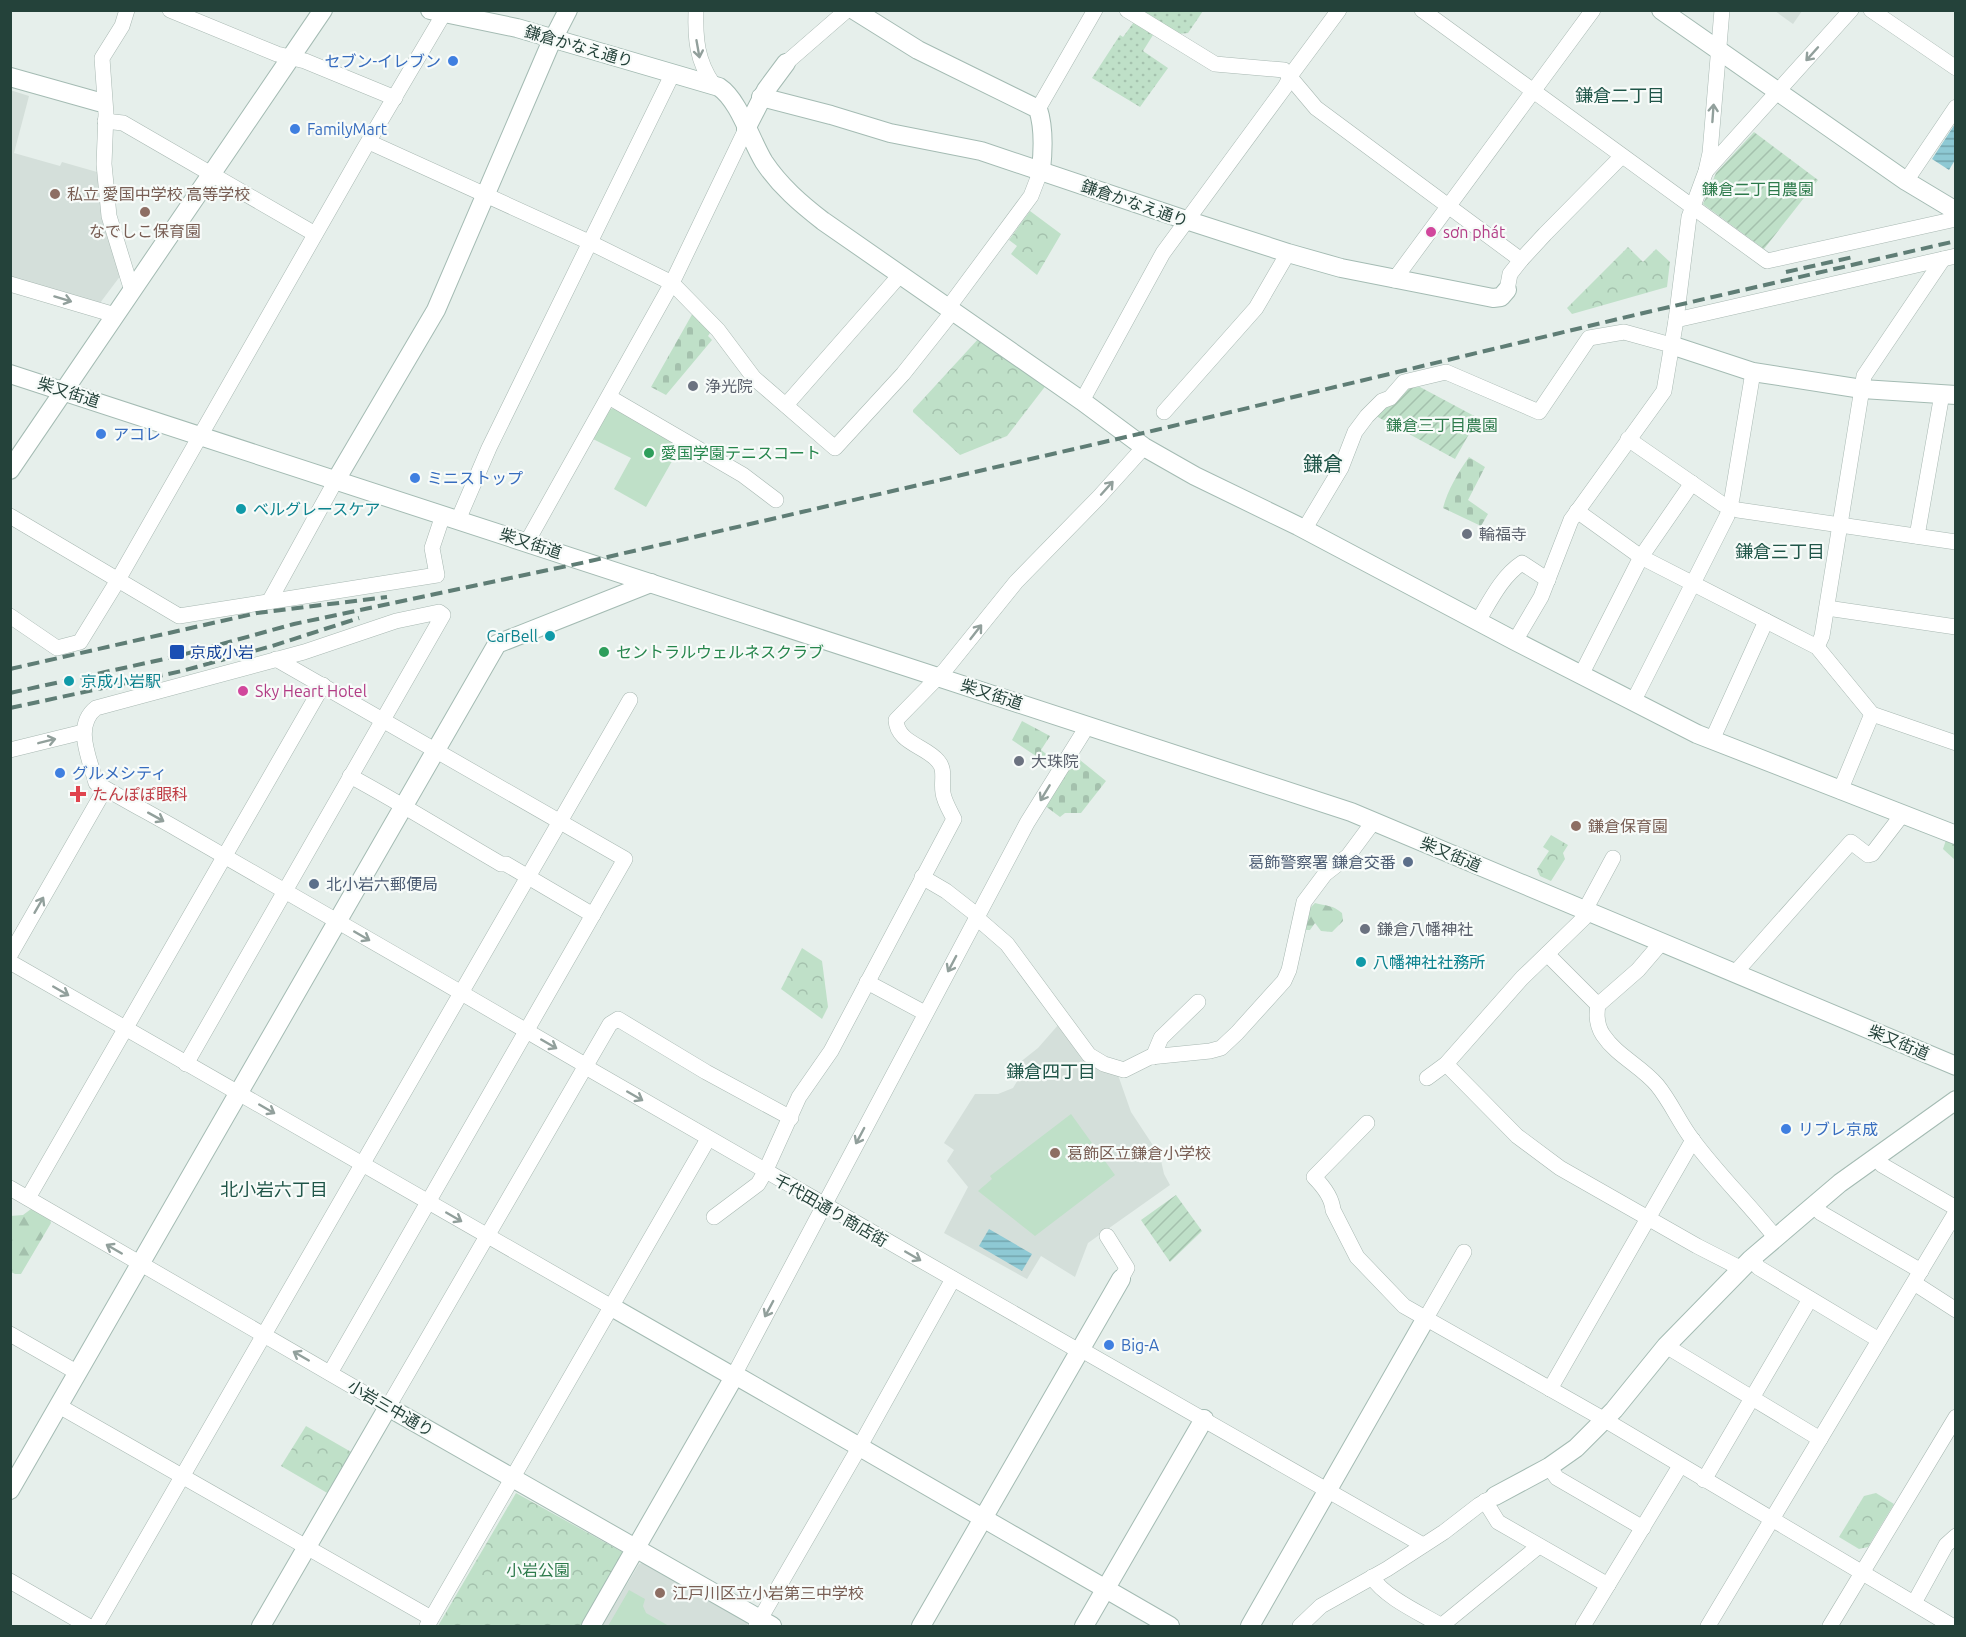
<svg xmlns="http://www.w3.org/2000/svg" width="1966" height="1637" font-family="Ubuntu,'Noto Sans JP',sans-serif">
<defs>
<pattern id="grass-dots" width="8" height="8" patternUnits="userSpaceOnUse" patternTransform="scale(1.5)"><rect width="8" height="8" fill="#bfe0c8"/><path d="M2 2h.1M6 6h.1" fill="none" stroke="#a4c1ad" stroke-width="1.8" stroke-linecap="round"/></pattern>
<pattern id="forest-firs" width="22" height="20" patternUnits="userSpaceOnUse" patternTransform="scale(1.5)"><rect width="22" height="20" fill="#bfe0c8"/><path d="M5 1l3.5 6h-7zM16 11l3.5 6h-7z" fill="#a4c1ad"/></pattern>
<pattern id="cemetery-stones" width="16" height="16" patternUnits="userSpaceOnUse" patternTransform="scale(1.5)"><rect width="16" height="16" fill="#bfe0c8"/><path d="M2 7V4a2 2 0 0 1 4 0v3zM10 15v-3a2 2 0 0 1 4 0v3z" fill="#a4c1ad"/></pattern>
<pattern id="park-crowns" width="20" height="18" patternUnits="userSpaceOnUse" patternTransform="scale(1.5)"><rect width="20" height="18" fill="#bfe0c8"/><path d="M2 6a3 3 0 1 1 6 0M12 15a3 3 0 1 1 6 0" fill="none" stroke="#a4c1ad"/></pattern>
<pattern id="garden-furrows" width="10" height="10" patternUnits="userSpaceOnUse" patternTransform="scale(1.5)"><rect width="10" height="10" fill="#bfe0c8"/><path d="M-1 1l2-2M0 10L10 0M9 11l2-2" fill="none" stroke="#a4c1ad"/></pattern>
<pattern id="water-rules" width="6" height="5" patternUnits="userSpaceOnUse" patternTransform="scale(1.5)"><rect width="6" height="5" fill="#8ec9d4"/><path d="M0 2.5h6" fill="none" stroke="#74a5ad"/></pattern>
</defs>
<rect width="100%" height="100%" fill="#e6efeb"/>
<g fill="#d4dfda">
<path d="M 1775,11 L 1802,11 L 1793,24 Z"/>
<path d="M 10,90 L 29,96 L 14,153 L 60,166 L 62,162 L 97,172 L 102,216 L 121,275 L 100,303 L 11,277 Z"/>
<path d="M 1059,1024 L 1118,1075 L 1131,1112 L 1160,1156 L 1164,1174 L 1170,1185 L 1088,1243 L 1075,1277 L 1041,1256 L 1027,1279 L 944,1233 L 968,1187 L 947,1161 L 954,1150 L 944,1143 L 975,1094 L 998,1094 L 1013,1088 L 1019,1078 L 1019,1063 L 1038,1048 Z"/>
<path d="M 645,1562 L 746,1621 L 748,1626 L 602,1626 L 639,1564 Z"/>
</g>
<g fill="url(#grass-dots)">
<path d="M 1143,11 L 1203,11 L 1188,33 L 1178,34 Z"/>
<path d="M 1134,22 L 1153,35 L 1143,51 L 1168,68 L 1140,107 L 1092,78 L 1120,35 L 1123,37 Z"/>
</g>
<g fill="url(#forest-firs)">
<path d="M 1315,903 C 1326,906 1333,905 1342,913 L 1343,921 L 1332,932 L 1321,931 L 1315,923 L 1310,930 L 1306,930 L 1304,926 L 1309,909 Z"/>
<path d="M 31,1209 L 50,1219 L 51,1223 L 21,1274 L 15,1274 L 11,1272 L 10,1216 L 23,1215 Z"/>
</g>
<g fill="url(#cemetery-stones)">
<path d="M 694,311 L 712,330 L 708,336 L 712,340 L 666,395 L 651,387 Z"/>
<path d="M 1469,457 L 1485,467 L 1468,500 L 1488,514 L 1481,526 L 1443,508 C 1448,489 1458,473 1469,457 Z"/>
<path d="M 1022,721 L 1050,736 L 1041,750 L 1049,756 L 1045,762 L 1012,740 Z"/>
<path d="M 1075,756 L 1106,781 L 1081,813 L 1065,813 L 1060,817 L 1044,805 Z"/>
</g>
<g fill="url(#park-crowns)">
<path d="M 1030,211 L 1061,234 L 1037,275 L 1011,254 L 1017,246 L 1009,240 Z"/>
<path d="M 1628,247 L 1643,262 L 1656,249 L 1670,262 L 1667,287 L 1572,314 L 1567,308 Z"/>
<path d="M 980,337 L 1047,384 L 1007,436 L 960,455 L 913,412 L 913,410 Z"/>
<path d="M 1551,835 L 1568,845 L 1563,853 L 1565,859 L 1551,881 L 1540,876 L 1537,869 L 1549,851 L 1543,847 Z"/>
<path d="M 1946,840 L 1955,843 L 1955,860 L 1943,849 Z"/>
<path d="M 802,948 L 822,961 L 828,1007 L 822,1019 L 781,989 Z"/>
<path d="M 306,1426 L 353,1453 L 329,1494 L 281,1466 Z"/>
<path d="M 516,1493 L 624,1553 L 582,1626 L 438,1626 Z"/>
<path d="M 1876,1493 L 1894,1504 L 1868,1547 L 1859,1549 L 1839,1537 L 1864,1496 Z"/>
</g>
<g fill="url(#garden-furrows)">
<path d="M 1754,132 L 1818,180 L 1764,249 L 1703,204 L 1716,173 Z"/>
<path d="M 1420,387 L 1478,418 L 1455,459 L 1376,416 L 1384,407 L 1391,406 L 1406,388 Z"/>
<path d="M 1176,1195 L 1202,1231 L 1170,1262 L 1141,1220 Z"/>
</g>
<g fill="#bfe0c8">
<path d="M 616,408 L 678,444 L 680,447 L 646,507 L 614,489 L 631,458 L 593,439 L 609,409 Z"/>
<path d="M 1071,1114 L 1115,1175 L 1035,1236 L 978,1191 L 992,1179 L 990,1176 Z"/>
<path d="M 629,1590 L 645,1599 L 643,1606 L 646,1613 L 669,1626 L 608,1626 Z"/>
</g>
<g fill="url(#water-rules)">
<path d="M 1955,124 L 1955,160 L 1949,170 L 1932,159 Z"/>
<path d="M 989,1229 L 1032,1254 L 1022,1271 L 979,1246 Z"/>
</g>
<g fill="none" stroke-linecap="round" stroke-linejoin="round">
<g stroke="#a8b8b2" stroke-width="16">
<g id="street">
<path d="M 127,10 L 122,26 L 102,58 L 106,114 L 104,164 L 109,216 L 132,291"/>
<path d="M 170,10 L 277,54 L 305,61 L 395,98"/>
<path d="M 696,10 C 695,39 697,61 713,84"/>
<path d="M 1127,10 L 1215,64 L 1284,70 L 1316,108 L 1521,260"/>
<path d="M 1422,10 L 1767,261 L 1956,219"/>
<path d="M 1871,10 L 1956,68"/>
<path d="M 786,63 L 847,10"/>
<path d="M 1038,109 L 1095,10"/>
<path d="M 105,121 L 123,123 L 315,234"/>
<path d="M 369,142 L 589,242 L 672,283 L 718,330 L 754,378 L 835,448 L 903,374 L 953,311"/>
<path d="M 1706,171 L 1851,10"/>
<path d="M 1906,181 L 1956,107"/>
<path d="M 1394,280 L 1593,10"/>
<path d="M 10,284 L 115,315"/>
<path d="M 1507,290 L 1510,274 L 1521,260 L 1545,234 L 1621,157"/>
<path d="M 948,308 L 1031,196 L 1041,170"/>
<path d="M 1676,320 L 1956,256"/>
<path d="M 609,397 L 743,475 L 776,500"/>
<path d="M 1082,401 L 1163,253 L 1285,87 L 1293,72 L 1339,10"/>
<path d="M 786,405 L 900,275"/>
<path d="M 1164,412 L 1256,308 L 1288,253"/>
<path d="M 1628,439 L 1722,504 L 1738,510 L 1956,542"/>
<path d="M 1577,511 L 1641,557 L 1817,647 L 1872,714 L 1956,743"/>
<path d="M 10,516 L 179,616 L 437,575 L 432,548 L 443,515"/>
<path d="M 458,520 L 489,448 L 673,73"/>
<path d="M 1304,530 L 1341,468 L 1355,432 L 1367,416 L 1382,401 L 1390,398 L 1404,382 L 1446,372 L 1539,412 L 1589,338 L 1624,332 L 1671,345"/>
<path d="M 1917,536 L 1942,394"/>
<path d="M 527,542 L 672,283 L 746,129"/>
<path d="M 270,600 L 336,480"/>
<path d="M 1827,608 L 1956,627"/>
<path d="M 10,616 L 57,648 L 80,642 L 115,585 L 364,149 L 446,10"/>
<path d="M 1478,621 C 1490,601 1502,576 1522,563 L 1548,580"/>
<path d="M 1515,641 L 1541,597 L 1571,520 L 1664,391 L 1676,320 L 1689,217 L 1706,171 L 1710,153 L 1722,10"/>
<path d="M 1817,647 L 1822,636 L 1864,376 L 1943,259"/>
<path d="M 276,659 L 625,859 L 330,1373"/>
<path d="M 1581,675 L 1641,557 L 1692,483"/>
<path d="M 1633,702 L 1727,516 L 1732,498 L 1753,372"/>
<path d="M 1712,740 L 1766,621"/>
<path d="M 10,750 L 83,732"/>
<path d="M 350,776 C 402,804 451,835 501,864 L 506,864 L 593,915"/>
<path d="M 1840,791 L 1872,714"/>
<path d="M 922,877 L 946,891 L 978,916"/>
<path d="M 1585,910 L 1613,858"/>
<path d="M 977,918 L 1007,944 L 1089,1055 L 1104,1064 L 1124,1070 L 1150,1057 L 1210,1051 L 1221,1048 L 1237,1033 L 1284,981 L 1289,970 L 1304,902 L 1325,874 L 1348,856 L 1374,821"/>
<path d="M 1547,954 L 1598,1005 C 1596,1016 1597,1026 1603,1035 C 1617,1056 1641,1066 1657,1085 C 1671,1102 1679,1122 1692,1139 C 1717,1173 1749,1204 1775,1237"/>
<path d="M 10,955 L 105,789"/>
<path d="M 10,962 L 610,1306"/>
<path d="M 1735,973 L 1851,842 L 1868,855 L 1872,854 L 1902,815"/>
<path d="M 867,982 L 925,1013"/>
<path d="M 1598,1005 L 1638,970 L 1662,942"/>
<path d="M 1153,1057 L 1161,1038 L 1198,1002"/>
<path d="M 186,1064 L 443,615 L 439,612 L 396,621 L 304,652 L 96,708 C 73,726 90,759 96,783 C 123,799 151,814 179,830 C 315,908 450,986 585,1065"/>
<path d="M 1446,1064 L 1517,1136 L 1560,1168 L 1697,1246 L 1740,1268"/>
<path d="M 584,1066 C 749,1162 914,1256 1079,1351"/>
<path d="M 1427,1078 L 1446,1064 L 1522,978 L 1584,918 L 1587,911"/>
<path d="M 1367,1123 L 1314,1177 C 1322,1185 1332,1198 1333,1210 L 1357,1257 L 1404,1306 L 1605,1420 L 1952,1626"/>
<path d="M 1876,1157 L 1882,1165 L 1956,1208"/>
<path d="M 10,1188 L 388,1407 L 610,1024 L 618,1019 L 706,1072 L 791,1118"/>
<path d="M 28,1198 L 323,685"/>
<path d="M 1814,1205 L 1821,1213 L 1921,1271"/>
<path d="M 714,1217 L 758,1184 L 765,1172 L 799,1097 L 831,1051 L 954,819 C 950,811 944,801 943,793 C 941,781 946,770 938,761 C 926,746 897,743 896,720 L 945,670 L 1016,582 L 1099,497 L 1144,447"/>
<path d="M 1107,1236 L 1127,1268 L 1121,1279"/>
<path d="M 1751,1259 L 1759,1268 L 1879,1340"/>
<path d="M 1914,1283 L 1956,1310"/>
<path d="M 1426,1318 L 1464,1252"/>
<path d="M 10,1334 L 78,1373"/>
<path d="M 1666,1346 L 1820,1439"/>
<path d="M 1080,1349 L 1423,1545"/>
<path d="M 733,1377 L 1027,823 L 1083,733 L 1085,725"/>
<path d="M 1550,1389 L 1693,1140"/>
<path d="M 59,1406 L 431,1618"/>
<path d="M 1549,1467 L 1557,1478 L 1643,1528"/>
<path d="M 1704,1480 L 1810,1299"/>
<path d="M 1485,1501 L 1498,1522 L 1608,1585"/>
<path d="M 1372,1577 C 1384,1597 1422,1614 1442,1626"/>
<path d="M 10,1581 L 88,1626"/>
<path d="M 1914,1603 L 1946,1545 L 1956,1536"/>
<path d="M 96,1626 L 630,700"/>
<path d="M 427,1626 L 708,1139"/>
<path d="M 756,1626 L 860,1446 L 953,1279"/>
<path d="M 1300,1626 L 1321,1606 L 1387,1569 L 1444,1532 L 1479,1505 L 1495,1496"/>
<path d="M 1441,1626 L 1539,1546"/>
<path d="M 1583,1626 L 1680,1466"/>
<path d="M 1708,1626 L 1956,1212"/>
<path d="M 1830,1626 L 1956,1417"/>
</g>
</g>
<g stroke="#a4bbb3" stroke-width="20">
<g id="secondary">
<path d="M 430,10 L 517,28 L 719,87 C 739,100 751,141 764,162 C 780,186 801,204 823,221 L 1082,401 L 1144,447 L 1195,476 L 1298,526 L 1515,641 L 1697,734 L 1956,835"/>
<path d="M 854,10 L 918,50 L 1038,109 C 1044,127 1043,152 1041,170"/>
<path d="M 1661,10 L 1906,181 L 1956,211"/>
<path d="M 10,77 L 99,102"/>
<path d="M 761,97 L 831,115 L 890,133 L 981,151 L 1186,220 L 1288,253 L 1341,268 L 1493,298 L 1501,297 L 1507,290"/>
<path d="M 746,129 L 766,90 L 786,63"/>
<path d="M 1671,345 L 1753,372 L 1862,389 L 1956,395"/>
<path d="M 10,374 L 1351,812 L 1956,1066"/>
<path d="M 10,470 L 323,10"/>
<path d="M 336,480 L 436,310 L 549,47 L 568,10"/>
<path d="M 610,1306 L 734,1377 L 735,1375 L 1170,1626"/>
<path d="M 10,1490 L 497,644 L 651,583"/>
<path d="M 1495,1496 L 1549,1467 L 1576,1448 L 1614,1410 L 1666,1346 L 1751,1259 L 1840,1183 L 1956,1100"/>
<path d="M 261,1626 L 388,1407 L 772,1626"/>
<path d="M 591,1626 L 734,1377"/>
<path d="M 921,1626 L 1121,1279"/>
<path d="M 1084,1626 L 1204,1419"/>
<path d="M 1250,1626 L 1426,1318"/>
</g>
</g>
<use href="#street" stroke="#fff" stroke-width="15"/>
<use href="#secondary" stroke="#fff" stroke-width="18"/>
<g stroke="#5f7d75" stroke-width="4" stroke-dasharray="12 6" stroke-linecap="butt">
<path d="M 1786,272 L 1853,257"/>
<path d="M 10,669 L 257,613 L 387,597"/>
<path d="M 10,693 L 178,656 L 294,624 L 586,562 L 1156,430 L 1639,314 L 1956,241"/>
<path d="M 10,708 L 182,671 L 272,646 L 359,618"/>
</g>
</g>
<defs><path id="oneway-shaft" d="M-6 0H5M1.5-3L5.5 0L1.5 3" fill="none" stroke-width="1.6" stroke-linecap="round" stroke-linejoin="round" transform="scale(1.5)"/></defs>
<g stroke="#92a09c">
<use href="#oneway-shaft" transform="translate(698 49) rotate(80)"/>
<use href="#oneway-shaft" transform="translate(1812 54) rotate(132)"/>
<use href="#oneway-shaft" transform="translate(1713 113) rotate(-86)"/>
<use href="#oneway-shaft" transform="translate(63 299) rotate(17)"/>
<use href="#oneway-shaft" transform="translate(1107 488) rotate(-48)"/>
<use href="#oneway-shaft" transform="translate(976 632) rotate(-52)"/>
<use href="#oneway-shaft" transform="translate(47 741) rotate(-14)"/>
<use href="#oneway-shaft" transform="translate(1045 793) rotate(121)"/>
<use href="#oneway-shaft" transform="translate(156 817) rotate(29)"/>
<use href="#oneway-shaft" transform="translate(39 905) rotate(-60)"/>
<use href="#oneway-shaft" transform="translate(362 936) rotate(30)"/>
<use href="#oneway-shaft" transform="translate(952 964) rotate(118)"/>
<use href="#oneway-shaft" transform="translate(61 991) rotate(30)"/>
<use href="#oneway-shaft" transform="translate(549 1044) rotate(30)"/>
<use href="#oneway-shaft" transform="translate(635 1096) rotate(30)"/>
<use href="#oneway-shaft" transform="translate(267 1109) rotate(30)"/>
<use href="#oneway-shaft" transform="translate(860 1136) rotate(118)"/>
<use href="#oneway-shaft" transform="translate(454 1217) rotate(30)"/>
<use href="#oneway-shaft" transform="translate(114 1249) rotate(-150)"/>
<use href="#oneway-shaft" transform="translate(913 1256) rotate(30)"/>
<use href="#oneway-shaft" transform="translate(769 1309) rotate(118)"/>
<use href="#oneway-shaft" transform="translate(301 1356) rotate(-150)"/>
</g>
<g fill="#3f7fe0" stroke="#f7fbf9" stroke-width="2">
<circle cx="453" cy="61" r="6"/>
<circle cx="295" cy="129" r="6"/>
<circle cx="101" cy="434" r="6"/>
<circle cx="415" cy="478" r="6"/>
<circle cx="60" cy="773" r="6"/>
<circle cx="1786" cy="1129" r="6"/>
<circle cx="1109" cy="1345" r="6"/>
</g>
<g fill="#8d6e63" stroke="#f7fbf9" stroke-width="2">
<circle cx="55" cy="194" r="6"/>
<circle cx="145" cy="212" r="6"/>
<circle cx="1576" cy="826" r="6"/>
<circle cx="1055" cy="1153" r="6"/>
<circle cx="660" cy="1593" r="6"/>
</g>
<g fill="#d1479c" stroke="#f7fbf9" stroke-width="2">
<circle cx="1431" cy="232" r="6"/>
<circle cx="243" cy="691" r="6"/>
</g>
<g fill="#6b7280" stroke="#f7fbf9" stroke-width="2">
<circle cx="693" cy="386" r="6"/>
<circle cx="1467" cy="534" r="6"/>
<circle cx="1019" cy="761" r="6"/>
<circle cx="1365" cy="929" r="6"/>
</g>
<g fill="#2e9e5b" stroke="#f7fbf9" stroke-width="2">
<circle cx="649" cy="453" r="6"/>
<circle cx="604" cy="652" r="6"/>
</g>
<g fill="#0f9aa8" stroke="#f7fbf9" stroke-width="2">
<circle cx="241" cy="509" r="6"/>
<circle cx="550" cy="636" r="6"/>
<circle cx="69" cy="681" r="6"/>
<circle cx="1361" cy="962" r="6"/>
</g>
<rect fill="#1a4fb4" stroke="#f7fbf9" stroke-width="2" x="169" y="644" width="16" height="16" rx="3"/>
<path fill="#e0444e" stroke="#f7fbf9" stroke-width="2" d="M75 785h6v6h6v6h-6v6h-6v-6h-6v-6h6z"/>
<g fill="#5c6f8a" stroke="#f7fbf9" stroke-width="2">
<circle cx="1408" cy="862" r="6"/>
<circle cx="314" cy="884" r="6"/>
</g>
<g text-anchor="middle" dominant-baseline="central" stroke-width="4.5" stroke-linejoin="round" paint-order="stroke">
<g font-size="16" fill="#24423a" stroke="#f7fbf9">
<text transform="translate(579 46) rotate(16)">鎌倉かなえ通り</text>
<text transform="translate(1135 203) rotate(19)">鎌倉かなえ通り</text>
<text transform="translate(69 392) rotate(18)">柴又街道</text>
<text transform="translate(531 543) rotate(18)">柴又街道</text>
<text transform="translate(992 694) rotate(18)">柴又街道</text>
<text transform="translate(1451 854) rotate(23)">柴又街道</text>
<text transform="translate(1899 1042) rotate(23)">柴又街道</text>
<text transform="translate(831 1210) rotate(30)">千代田通り商店街</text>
<text transform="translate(391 1408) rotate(30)">小岩三中通り</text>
</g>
<g font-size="16" fill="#366cbe" stroke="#f7fbf9" text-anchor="start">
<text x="441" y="61" text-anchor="end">セブン-イレブン</text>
<text x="307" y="129">FamilyMart</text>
<text x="113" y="434">アコレ</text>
<text x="427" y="478">ミニストップ</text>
<text x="72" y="773">グルメシティ</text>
<text x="1798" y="1129">リブレ京成</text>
<text x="1121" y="1345">Big-A</text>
</g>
<g font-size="16" fill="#2d7a4b" stroke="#f7fbf9">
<text x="1758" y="189">鎌倉二丁目農園</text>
<text x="1442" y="425">鎌倉三丁目農園</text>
<text x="538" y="1570">小岩公園</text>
</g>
<g font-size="16" fill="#785e54" stroke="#f7fbf9" text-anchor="start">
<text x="67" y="194">私立 愛国中学校 高等学校</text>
<text x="145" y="231" text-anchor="middle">なでしこ保育園</text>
<text x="1588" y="826">鎌倉保育園</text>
<text x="1067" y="1153">葛飾区立鎌倉小学校</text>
<text x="672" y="1593">江戸川区立小岩第三中学校</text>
</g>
<g font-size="16" fill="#b23c85" stroke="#f7fbf9" text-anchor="start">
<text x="1443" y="232">sơn phát</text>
<text x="255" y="691">Sky Heart Hotel</text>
</g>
<g font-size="16" fill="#5b616d" stroke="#f7fbf9" text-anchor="start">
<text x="705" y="386">浄光院</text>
<text x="1479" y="534">輪福寺</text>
<text x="1031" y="761">大珠院</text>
<text x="1377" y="929">鎌倉八幡神社</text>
</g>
<g font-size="16" fill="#27864d" stroke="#f7fbf9" text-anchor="start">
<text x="661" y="453">愛国学園テニスコート</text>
<text x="616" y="652">セントラルウェルネスクラブ</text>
</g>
<g font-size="16" fill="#0d838f" stroke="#f7fbf9" text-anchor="start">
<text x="253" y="509">ベルグレースケア</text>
<text x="538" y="636" text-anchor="end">CarBell</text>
<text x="81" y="681">京成小岩駅</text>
<text x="1373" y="962">八幡神社社務所</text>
</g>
<g font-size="16" fill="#164399" stroke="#f7fbf9" text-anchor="start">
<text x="190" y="652">京成小岩</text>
</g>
<g font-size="16" fill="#be3a42" stroke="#f7fbf9" text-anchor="start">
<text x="92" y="794">たんぽぽ眼科</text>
</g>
<g font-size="16" fill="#4e5e75" stroke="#f7fbf9" text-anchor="end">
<text x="1396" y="862">葛飾警察署 鎌倉交番</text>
<text x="326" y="884" text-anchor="start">北小岩六郵便局</text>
</g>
<g font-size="18" fill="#1f5548" stroke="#f7fbf9">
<text x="1620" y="95">鎌倉二丁目</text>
<text x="1780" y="551">鎌倉三丁目</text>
<text x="1051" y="1071">鎌倉四丁目</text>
<text x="274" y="1189">北小岩六丁目</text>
</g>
<g font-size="20" fill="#1f5548" stroke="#f7fbf9">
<text x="1323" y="463">鎌倉</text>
</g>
</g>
<rect width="1966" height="1637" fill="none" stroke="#24423a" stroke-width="24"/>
</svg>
